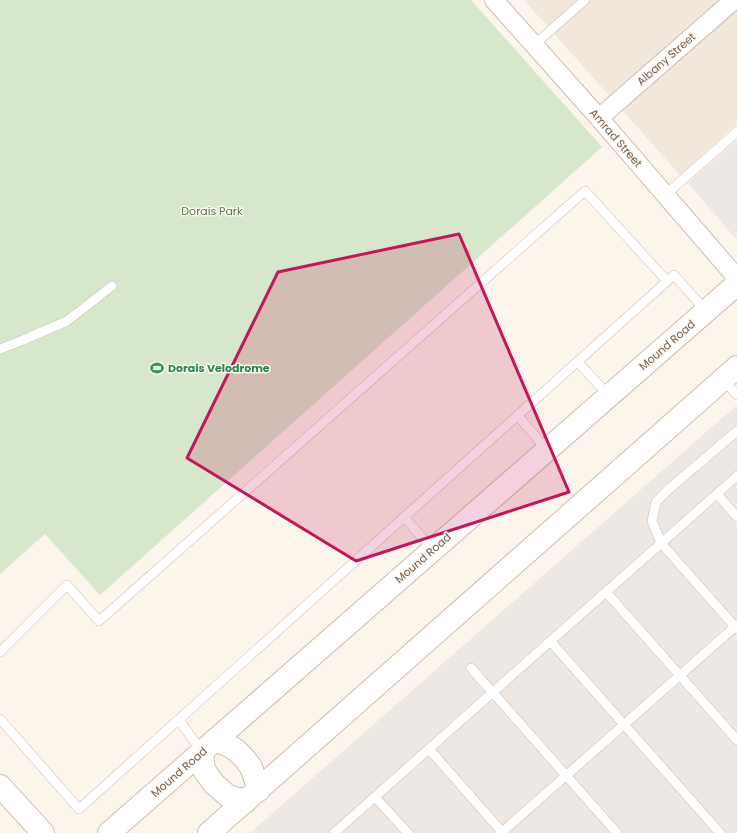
<svg xmlns="http://www.w3.org/2000/svg" width="737" height="833" font-family="Poppins,sans-serif">
<rect width="100%" height="100%" fill="#fbf5ec"/>
<path fill="#f1e7db" d="M 524,0 L 737,0 L 737,124 L 680,175 Z"/>
<g fill="#ede8e4">
<path d="M 737,140 L 737,240 L 688,183 Z"/>
<path d="M 737,405 L 737,833 L 250,833 Z"/>
</g>
<path fill="#d6e7cb" d="M 0,0 L 471,0 L 602,147 L 100,595 L 45,534 L 0,574 Z"/>
<g fill="none" stroke-linecap="round" stroke-linejoin="round">
<g stroke="#ccbeb2" stroke-width="10">
<g id="service">
<path d="M 534,45 L 585,0"/>
<path d="M 665,195 L 737,132"/>
<path d="M 0,349 L 23,340 L 67,321 L 112,286"/>
<path d="M 578,362 L 609,396"/>
<path d="M 723,379 L 737,395"/>
<path d="M 518,416 L 547,450"/>
<path d="M 737,431 L 669,489 L 656,502 L 652,521 L 661,543 L 737,629"/>
<path d="M 717,494 L 737,517"/>
<path d="M 404,517 L 433,550"/>
<path d="M 606,592 L 737,740"/>
<path d="M 551,642 L 720,833"/>
<path d="M 0,652 L 67,585 L 99,621 L 585,191 L 667,281"/>
<path d="M 471,668 L 617,833"/>
<path d="M 0,719 L 79,809 L 674,275 L 706,311"/>
<path d="M 179,720 L 202,752"/>
<path d="M 429,749 L 502,832"/>
<path d="M 375,797 L 408,833"/>
<path d="M 334,833 L 737,476"/>
<path d="M 501,833 L 737,625"/>
</g>
</g>
<g stroke="#ccbeb2" stroke-width="20">
<g id="minor">
<path d="M 494,0 L 599,118 L 737,278"/>
<path d="M 599,118 L 734,0"/>
</g>
</g>
<g stroke="#cebeb0" stroke-width="24">
<g id="secondary">
<path d="M 214,741 L 226,744 L 236,750 L 244,758 L 251,767 L 259,790"/>
<path d="M 202,752 L 204,770 L 214,784 L 228,796 L 246,801"/>
<path d="M 0,786 L 43,833"/>
<path d="M 109,833 L 737,284"/>
<path d="M 209,833 L 737,367"/>
</g>
</g>
<use href="#service" stroke="#fff" stroke-width="9"/>
<use href="#minor" stroke="#fff" stroke-width="18"/>
<use href="#secondary" stroke="#fff" stroke-width="22"/>
</g>
<path fill="#c2185b" fill-opacity="0.2" stroke="#c2185b" stroke-width="3" stroke-linejoin="round" d="M 459,234 L 569,492 L 356,561 L 187,458 L 278,272 Z"/>
<defs>
<g id="stadium-bare" transform="scale(1.08)"><path d="M0-5a6.5 5 0 1 0 0 10a6.5 5 0 1 0 0-10ZM-3.5-1.8h7v3.6h-7Z" fill="#2e9e5b" stroke="#fdf9f2" stroke-width="2.5" paint-order="stroke"/></g>
</defs>
<g fill-rule="evenodd">
<use href="#stadium-bare" x="157" y="368"/>
</g>
<g text-anchor="middle" dominant-baseline="central" stroke-width="3" stroke-linejoin="round" paint-order="stroke">
<g font-size="11" fill="#735e51" stroke="#fdf9f2">
<text transform="translate(666 59) rotate(-41)">Albany Street</text>
<text transform="translate(616 138) rotate(49)">Amrad Street</text>
<text transform="translate(667 345) rotate(-41)">Mound Road</text>
<text transform="translate(423 558) rotate(-41)">Mound Road</text>
<text transform="translate(179 772) rotate(-41)">Mound Road</text>
</g>
<g font-size="11" fill="#56784b" stroke="#fdf9f2">
<text x="212" y="211">Dorais Park</text>
</g>
<g font-size="11" font-weight="bold" fill="#27864d" stroke="#fdf9f2" text-anchor="start">
<text x="168" y="368">Dorais Velodrome</text>
</g>
</g>
</svg>
